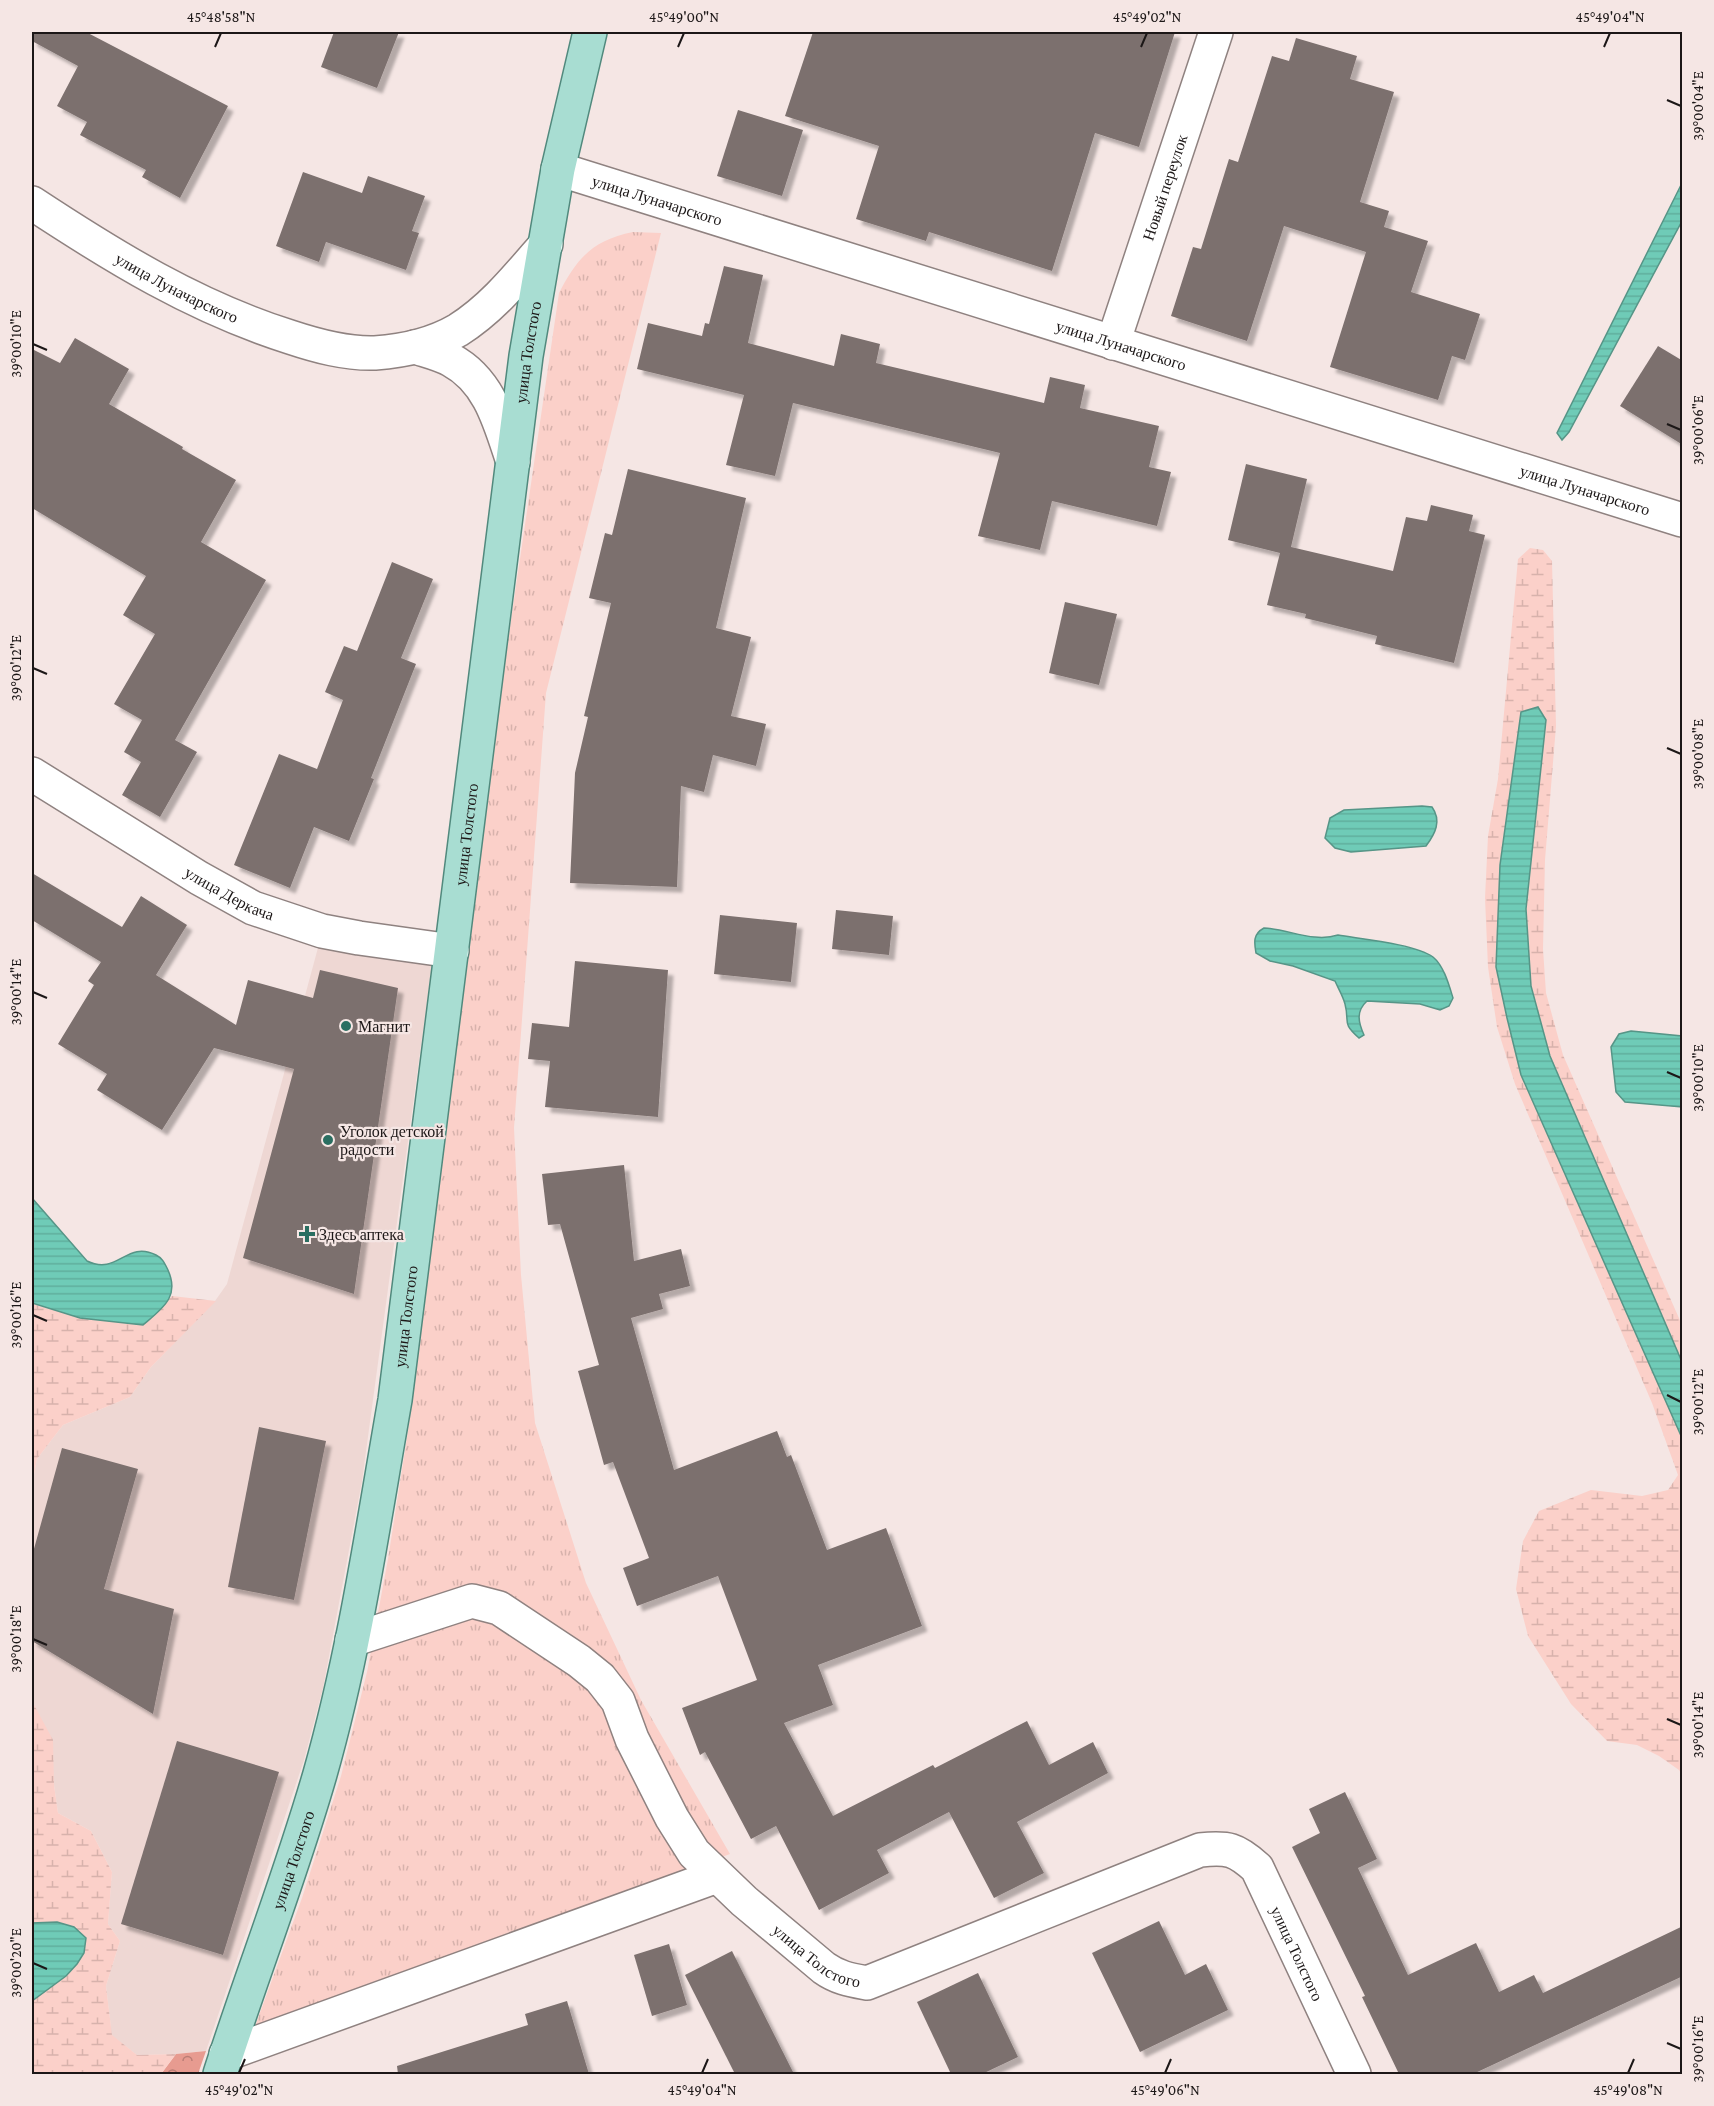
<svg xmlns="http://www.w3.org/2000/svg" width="1714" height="2106" font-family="'Crimson Pro',serif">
<defs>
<pattern id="grass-tufts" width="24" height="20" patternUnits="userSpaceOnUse" patternTransform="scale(1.5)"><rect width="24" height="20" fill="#fbd0c9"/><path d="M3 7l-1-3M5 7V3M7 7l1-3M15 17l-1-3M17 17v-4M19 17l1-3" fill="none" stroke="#d7b2ac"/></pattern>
<pattern id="forest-crowns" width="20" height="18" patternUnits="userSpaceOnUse" patternTransform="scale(1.5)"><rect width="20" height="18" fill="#e79b90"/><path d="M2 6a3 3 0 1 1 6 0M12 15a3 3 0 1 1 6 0" fill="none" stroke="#ba7d75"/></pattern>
<pattern id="wetland-marsh" width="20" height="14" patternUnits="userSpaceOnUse" patternTransform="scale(1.5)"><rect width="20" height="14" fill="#fbd0c9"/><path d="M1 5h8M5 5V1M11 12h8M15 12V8" fill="none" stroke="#d7b2ac"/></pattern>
<pattern id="water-rules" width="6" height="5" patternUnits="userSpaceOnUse" patternTransform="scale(1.5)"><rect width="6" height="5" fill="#6fcbb7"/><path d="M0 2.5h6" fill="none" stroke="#60ae9d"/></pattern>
<filter id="shadow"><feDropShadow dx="5.5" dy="5.5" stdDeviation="1.5" flood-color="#0004"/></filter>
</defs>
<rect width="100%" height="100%" fill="#f5e6e4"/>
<path fill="#eed7d3" d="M 319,944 L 432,964 L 362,1481 L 323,1688 L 304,1760 L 206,2051 L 176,2054 L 137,2055 L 112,2036 L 106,1986 L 120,1941 L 108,1924 L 112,1872 L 91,1831 L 58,1813 L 54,1785 L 32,1701 L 32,1484 L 37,1459 L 63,1425 L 130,1397 L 151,1367 L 215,1301 L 227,1284 Z"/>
<path fill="url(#grass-tufts)" d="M 633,232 L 661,233 L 546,693 L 514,1128 L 521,1275 L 535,1423 L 586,1583 L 641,1700 L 730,1854 L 253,2032 L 302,1898 L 341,1776 L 367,1672 L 388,1559 L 409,1425 L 484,804 L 559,293 C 577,258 593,240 633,232 Z"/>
<path fill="url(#forest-crowns)" d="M 206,2051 L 198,2074 L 161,2074 L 176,2054 Z"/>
<g fill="url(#wetland-marsh)">
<path d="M 1530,548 L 1543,550 L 1552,561 L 1556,726 L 1545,860 L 1543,949 L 1546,993 L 1563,1055 L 1682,1325 L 1682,1362 L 1550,1056 L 1531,986 L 1526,909 L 1546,720 L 1538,707 L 1521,713 L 1500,865 L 1496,967 L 1521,1075 L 1682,1438 L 1682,1775 L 1679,1770 L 1659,1756 L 1637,1745 L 1607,1741 L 1571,1704 L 1528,1636 L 1516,1589 L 1523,1541 L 1539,1511 L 1591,1490 L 1642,1496 L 1668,1490 L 1678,1475 L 1652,1403 L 1515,1084 L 1497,1027 L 1488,967 L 1485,898 L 1488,836 L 1498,779 L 1518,559 Z"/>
<path d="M 172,1296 L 216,1301 L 151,1367 L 130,1397 L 63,1425 L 37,1459 L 32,1484 L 32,1303 L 39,1306 L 114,1321 L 143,1325 L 155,1315 Z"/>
<path d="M 32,1701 L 53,1740 L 54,1785 L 58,1813 L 91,1831 L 112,1872 L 108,1924 L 120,1941 L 106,1986 L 112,2035 L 137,2055 L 176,2054 L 161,2074 L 32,2074 L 32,2001 L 66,1976 L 84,1953 L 57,1922 L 32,1923 Z"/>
</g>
<g fill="url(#water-rules)" stroke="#569587" stroke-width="1.5">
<path d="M 1682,183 L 1682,221 L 1569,432 L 1562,440 L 1557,433 Z"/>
<path d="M 1538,707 L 1546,720 L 1526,909 L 1531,986 L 1550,1056 L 1682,1362 L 1682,1438 L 1521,1075 L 1507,1018 L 1496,967 L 1500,865 L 1521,712 Z"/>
<path d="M 1422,806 L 1432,807 C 1442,821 1435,834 1426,846 L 1351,852 L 1335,848 L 1325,838 L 1330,818 L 1344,810 Z"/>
<path d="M 1264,928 C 1288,929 1314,943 1338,935 C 1361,939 1415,944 1433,957 C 1444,966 1449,985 1453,998 L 1449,1006 L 1440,1010 L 1420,1004 L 1367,1001 C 1356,1011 1358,1022 1364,1035 L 1359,1038 C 1341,1022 1350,1023 1345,1004 C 1343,996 1338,988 1335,981 L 1293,966 L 1270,961 L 1256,953 C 1254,942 1253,934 1264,928 Z"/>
<path d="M 1631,1031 L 1682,1036 L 1682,1107 L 1625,1102 L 1616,1092 L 1611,1047 L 1619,1034 Z"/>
<path d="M 32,1198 L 87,1261 C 118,1276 126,1240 156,1255 C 162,1258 164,1262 167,1268 C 181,1296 163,1308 143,1325 L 80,1318 L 32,1303 Z"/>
<path d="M 57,1922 L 74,1927 L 86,1938 L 84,1953 L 77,1964 L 66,1976 L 32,2001 L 32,1923 Z"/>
</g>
<g fill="#7c706e" filter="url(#shadow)">
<path d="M 32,32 L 86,32 L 228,106 L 180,198 L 142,177 L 146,170 L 80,135 L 87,122 L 57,106 L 78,66 L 32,41 Z"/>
<path d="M 334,32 L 399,32 L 377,88 L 321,67 Z"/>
<path d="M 813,32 L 1175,32 L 1139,147 L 1095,133 L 1052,271 L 929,232 L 926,241 L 856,219 L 879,146 L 785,116 Z"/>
<path d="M 1296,38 L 1357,56 L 1350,79 L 1394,92 L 1360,202 L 1389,211 L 1384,227 L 1428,241 L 1411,292 L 1480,314 L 1465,360 L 1452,356 L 1438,400 L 1330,367 L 1366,252 L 1284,226 L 1247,341 L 1171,316 L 1193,247 L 1201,249 L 1229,159 L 1238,162 L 1272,56 L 1289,61 Z"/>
<path d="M 738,110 L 803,130 L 782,196 L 717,176 Z"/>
<path d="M 303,172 L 362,193 L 368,176 L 425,196 L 412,231 L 419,233 L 406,270 L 326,242 L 319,262 L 276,246 Z"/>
<path d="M 724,266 L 763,275 L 748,343 L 834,366 L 841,334 L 880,344 L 876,363 L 1044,403 L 1050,377 L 1085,385 L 1080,408 L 1159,426 L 1149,467 L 1171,472 L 1157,526 L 1052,501 L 1040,550 L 978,536 L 1000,453 L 793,403 L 775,476 L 726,465 L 744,395 L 637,369 L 648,323 L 702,336 L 705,323 L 709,324 Z"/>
<path d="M 75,338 L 129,369 L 109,404 L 183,447 L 182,449 L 236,480 L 201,542 L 266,580 L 175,740 L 197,752 L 160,817 L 122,795 L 141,762 L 124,752 L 142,720 L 114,704 L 155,634 L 123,615 L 146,576 L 32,508 L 32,349 L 60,363 Z"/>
<path d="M 1658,346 L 1683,361 L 1683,445 L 1620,406 Z"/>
<path d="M 1246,464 L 1307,479 L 1291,547 L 1393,571 L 1406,517 L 1427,521 L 1431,505 L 1473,515 L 1469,531 L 1485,535 L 1454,663 L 1375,644 L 1377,636 L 1305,618 L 1306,614 L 1267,605 L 1280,553 L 1228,540 Z"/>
<path d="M 628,469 L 746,498 L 716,628 L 751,637 L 731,716 L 766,724 L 756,766 L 713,755 L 704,792 L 681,786 L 677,887 L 570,883 L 575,773 L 588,717 L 584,716 L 611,603 L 589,598 L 605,533 L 612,535 Z"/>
<path d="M 392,562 L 433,579 L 401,658 L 416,664 L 371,778 L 374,779 L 349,841 L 314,827 L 290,888 L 234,865 L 279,754 L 317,769 L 343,700 L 325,692 L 344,646 L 357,651 Z"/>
<path d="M 1065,602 L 1117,614 L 1099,685 L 1049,673 Z"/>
<path d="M 32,873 L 122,927 L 141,896 L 187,925 L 156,975 L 236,1025 L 248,980 L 313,998 L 320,970 L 398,988 L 354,1294 L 243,1258 L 294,1069 L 214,1048 L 162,1130 L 97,1090 L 107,1074 L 58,1044 L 94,985 L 88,981 L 101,962 L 32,920 Z"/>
<path d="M 836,910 L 893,916 L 889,955 L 832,949 Z"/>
<path d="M 720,915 L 797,923 L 791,982 L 714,974 Z"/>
<path d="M 575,961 L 668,970 L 658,1117 L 545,1107 L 550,1061 L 528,1059 L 532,1023 L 569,1027 Z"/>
<path d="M 624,1165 L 634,1261 L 681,1249 L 690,1286 L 659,1294 L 663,1309 L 631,1318 L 674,1470 L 777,1431 L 787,1457 L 791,1455 L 827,1550 L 886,1528 L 922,1626 L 818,1665 L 833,1705 L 784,1723 L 833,1816 L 933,1765 L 935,1768 L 1027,1721 L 1049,1765 L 1093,1742 L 1108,1773 L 1017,1822 L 1044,1873 L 994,1898 L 949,1812 L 877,1850 L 889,1873 L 819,1910 L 776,1826 L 751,1839 L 705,1752 L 700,1755 L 682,1708 L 757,1680 L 718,1576 L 637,1606 L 623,1568 L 649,1558 L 613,1462 L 604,1465 L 578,1371 L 599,1365 L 560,1224 L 548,1225 L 542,1174 Z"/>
<path d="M 259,1427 L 326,1441 L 294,1600 L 228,1587 Z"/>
<path d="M 62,1448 L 138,1469 L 104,1589 L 174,1609 L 153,1714 L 32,1641 L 32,1556 Z"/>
<path d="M 177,1741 L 279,1772 L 223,1955 L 121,1924 Z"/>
<path d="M 1345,1792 L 1377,1859 L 1358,1868 L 1408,1975 L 1476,1943 L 1499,1992 L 1534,1975 L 1543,1993 L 1683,1926 L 1683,1976 L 1473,2074 L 1399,2074 L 1362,1997 L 1365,1996 L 1292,1847 L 1320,1833 L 1309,1809 Z"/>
<path d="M 1159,1921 L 1185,1975 L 1206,1964 L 1228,2010 L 1140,2052 L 1092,1953 Z"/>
<path d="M 669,1944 L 687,2005 L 652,2016 L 634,1955 Z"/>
<path d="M 732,1951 L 794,2074 L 735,2074 L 685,1975 Z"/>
<path d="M 978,1973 L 1018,2057 L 982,2074 L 951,2074 L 917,2002 Z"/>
<path d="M 567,2001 L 589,2074 L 398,2074 L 397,2066 L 528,2025 L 525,2014 Z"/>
</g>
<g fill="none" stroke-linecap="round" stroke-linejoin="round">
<g stroke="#8f8280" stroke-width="36">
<g id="minor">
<path id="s1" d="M 558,169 L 1682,520"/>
<path id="s2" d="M 32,203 C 114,257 195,307 290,337 C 317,346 346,354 375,353 C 403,351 434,344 458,330 C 493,308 519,275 546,244"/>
<path id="s3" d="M 1113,343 L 1216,32"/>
<path d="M 415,347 C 427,351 440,354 451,360 C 490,381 500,423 513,462"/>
<path id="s4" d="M 32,774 L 199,878 L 253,908 L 322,931 L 359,938 L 452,951"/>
<path id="s5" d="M 352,1640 L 472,1601 L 499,1608 L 579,1661 L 600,1678 L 618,1701 L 632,1739 L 672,1818 L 694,1853 L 744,1901 L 824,1968 C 838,1978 851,1980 867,1983 L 1200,1850 C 1228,1847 1236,1849 1257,1868 L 1354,2074"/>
<path d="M 226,2054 L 717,1876"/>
</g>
</g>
<g stroke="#51897d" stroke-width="36">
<g id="major">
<path id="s6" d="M 220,2074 C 252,1974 291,1875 320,1774 C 355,1651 373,1525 395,1400 L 526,356 L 558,169 L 590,32"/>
</g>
</g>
<use href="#minor" stroke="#fff" stroke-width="33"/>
<use href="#major" stroke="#a8ddd2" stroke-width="33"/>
</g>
<path fill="none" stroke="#1c1717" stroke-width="2" d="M 215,47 L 221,33M 678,47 L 684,33M 1141,47 L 1147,33M 1604,47 L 1610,33M 1667,100 L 1681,106M 33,344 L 47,350M 1667,424 L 1681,430M 33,668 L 47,674M 1667,748 L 1681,754M 33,992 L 47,998M 1667,1072 L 1681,1078M 33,1315 L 47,1321M 1667,1395 L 1681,1402M 33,1639 L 47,1645M 1667,1719 L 1681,1725M 33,1963 L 47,1969M 1667,2043 L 1681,2049M 239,2073 L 245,2059M 702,2073 L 708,2059M 1165,2073 L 1171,2059M 1628,2073 L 1634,2059"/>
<g fill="#2a6e61" stroke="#f5e6e4" stroke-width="2">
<circle cx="346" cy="1026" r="6"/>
<circle cx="328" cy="1140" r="6"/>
<path d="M304 1225h6v6h6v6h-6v6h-6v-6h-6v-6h6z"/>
</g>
<g text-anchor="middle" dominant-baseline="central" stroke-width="4.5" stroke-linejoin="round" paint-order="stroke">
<g font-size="16" fill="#1c1717" stroke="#f5e6e4">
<text stroke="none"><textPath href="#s3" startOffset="164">Новый переулок</textPath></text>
<text stroke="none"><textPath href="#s1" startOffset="104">улица Луначарского</textPath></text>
<text stroke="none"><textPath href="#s2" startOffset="168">улица Луначарского</textPath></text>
<text stroke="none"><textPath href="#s1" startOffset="590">улица Луначарского</textPath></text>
<text stroke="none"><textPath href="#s6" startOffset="1754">улица Толстого</textPath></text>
<text stroke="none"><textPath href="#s1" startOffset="1076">улица Луначарского</textPath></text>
<text stroke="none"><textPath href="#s6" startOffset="1268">улица Толстого</textPath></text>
<text stroke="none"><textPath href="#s4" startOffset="231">улица Деркача</textPath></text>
<text stroke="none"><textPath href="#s6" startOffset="782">улица Толстого</textPath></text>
<text stroke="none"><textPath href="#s6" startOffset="226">улица Толстого</textPath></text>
<text stroke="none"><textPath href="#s5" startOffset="638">улица Толстого</textPath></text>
<text stroke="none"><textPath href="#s5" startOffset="1212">улица Толстого</textPath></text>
</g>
<g font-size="16" fill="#1c1717" stroke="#f5e6e4" text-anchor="start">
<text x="358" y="1026">Магнит</text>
<text x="340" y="1131">Уголок детской<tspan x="340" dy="18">радости</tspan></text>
<text x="319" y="1234">Здесь аптека</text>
</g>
</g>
<rect width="1714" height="2106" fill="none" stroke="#f5e6e4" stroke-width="66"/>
<rect x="33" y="33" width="1648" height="2040" fill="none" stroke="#1c1717" stroke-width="2"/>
<g font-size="15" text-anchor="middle" fill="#1c1717">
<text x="221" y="22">45°48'58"N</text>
<text x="684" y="22">45°49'00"N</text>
<text x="1147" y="22">45°49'02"N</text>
<text x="1610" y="22">45°49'04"N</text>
<text transform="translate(1698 106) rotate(-90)" y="5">39°00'04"E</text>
<text transform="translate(16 344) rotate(-90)" y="5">39°00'10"E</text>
<text transform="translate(1698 430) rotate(-90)" y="5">39°00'06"E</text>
<text transform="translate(16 668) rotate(-90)" y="5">39°00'12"E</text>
<text transform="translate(1698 754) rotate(-90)" y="5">39°00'08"E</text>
<text transform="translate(16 992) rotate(-90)" y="5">39°00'14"E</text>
<text transform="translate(1698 1078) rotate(-90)" y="5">39°00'10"E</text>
<text transform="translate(16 1315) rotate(-90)" y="5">39°00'16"E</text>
<text transform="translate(1698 1402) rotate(-90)" y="5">39°00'12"E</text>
<text transform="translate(16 1639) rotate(-90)" y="5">39°00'18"E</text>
<text transform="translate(1698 1725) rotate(-90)" y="5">39°00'14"E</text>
<text transform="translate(16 1963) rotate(-90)" y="5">39°00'20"E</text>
<text transform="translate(1698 2049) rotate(-90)" y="5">39°00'16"E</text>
<text x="239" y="2095">45°49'02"N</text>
<text x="702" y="2095">45°49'04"N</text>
<text x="1165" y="2095">45°49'06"N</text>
<text x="1628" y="2095">45°49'08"N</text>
</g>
</svg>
